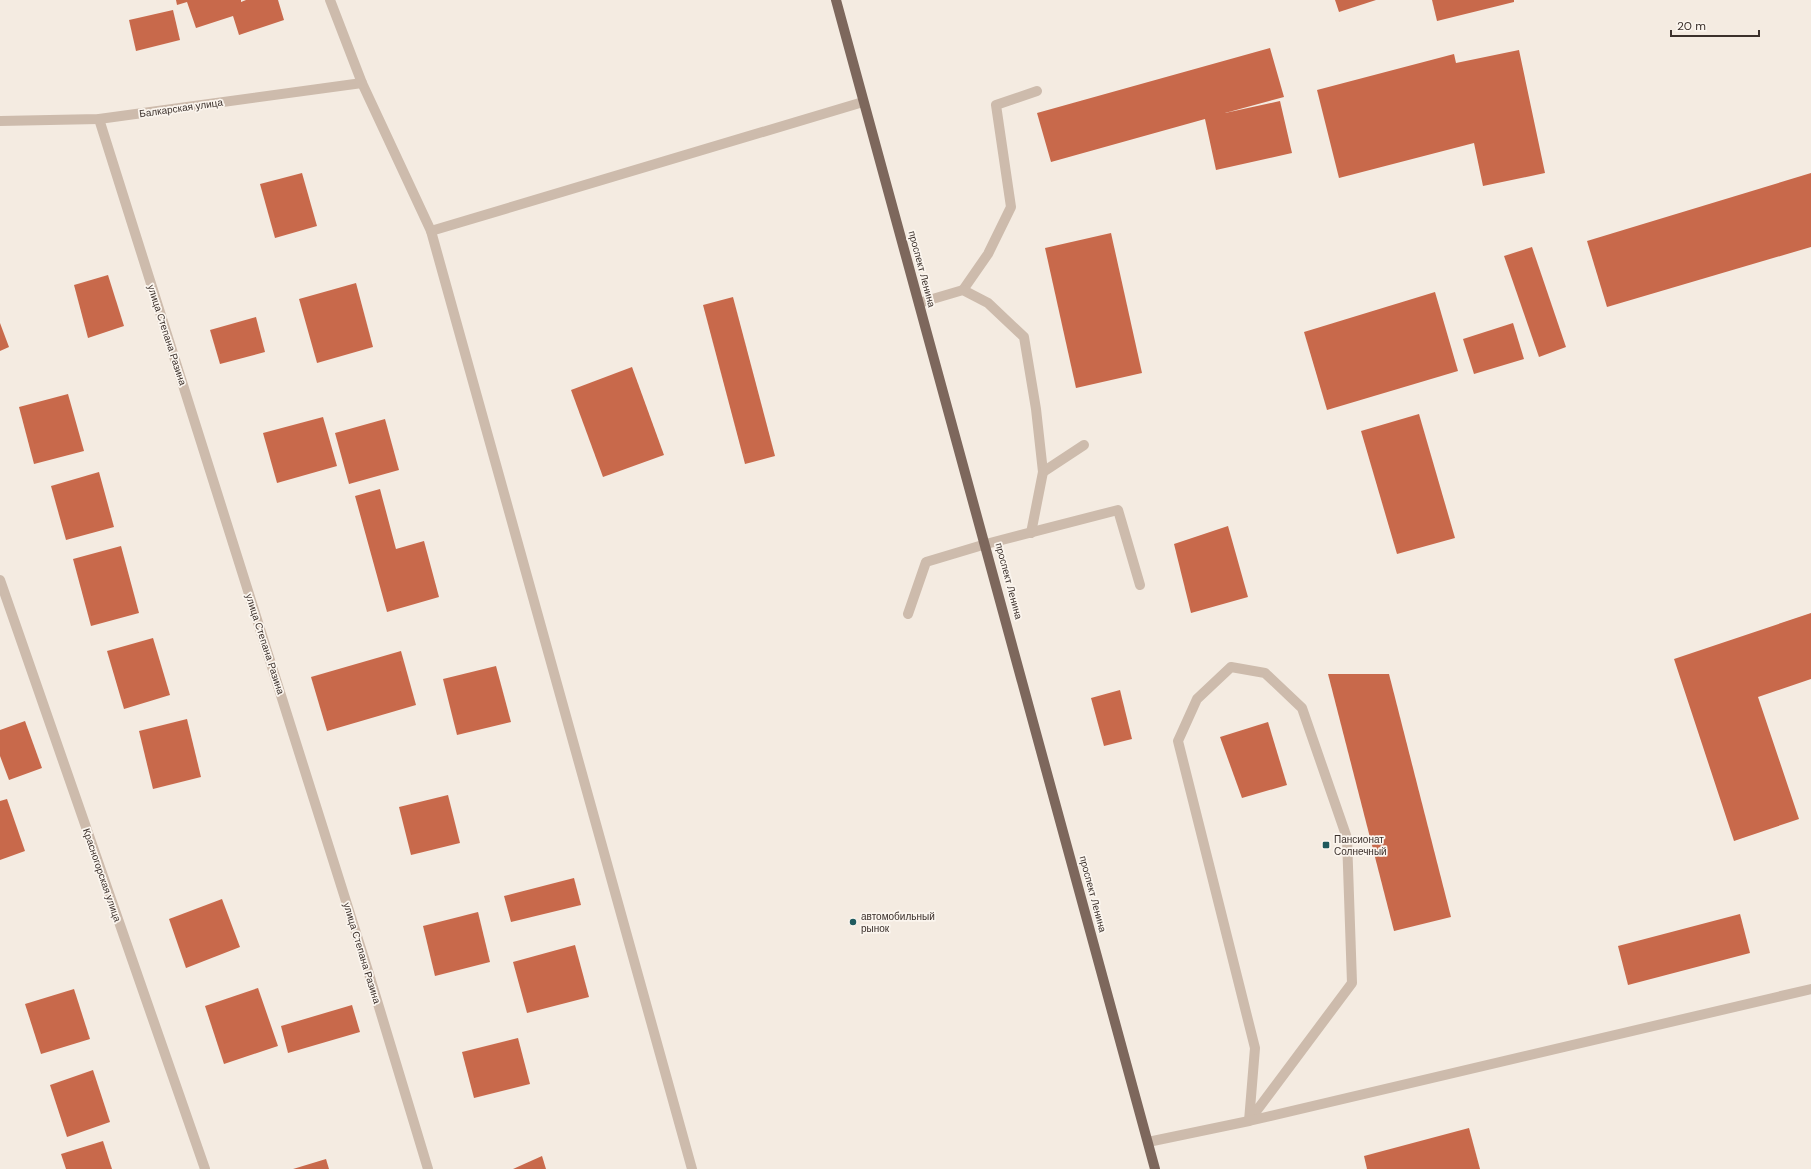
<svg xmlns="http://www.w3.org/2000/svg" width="1811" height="1169" font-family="'DM Sans',sans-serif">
<rect width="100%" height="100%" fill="#f4ebe1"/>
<g fill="#c8694b">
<path d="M 176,0 L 241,0 L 241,2 L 246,0 L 278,0 L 284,20 L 239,35 L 233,16 L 196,28 L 187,2 L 177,5 Z"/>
<path d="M 1335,0 L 1376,0 L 1339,12 Z"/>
<path d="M 1432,0 L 1514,0 L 1514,2 L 1437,21 Z"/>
<path d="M 173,10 L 180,40 L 136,51 L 129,20 Z"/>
<path d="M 1270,48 L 1284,97 L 1225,113 L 1280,101 L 1292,153 L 1216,170 L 1205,119 L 1051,162 L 1037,113 Z"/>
<path d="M 1519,50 L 1545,173 L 1483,186 L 1474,143 L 1339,178 L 1317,90 L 1454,54 L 1456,63 Z"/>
<path d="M 302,173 L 317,226 L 275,238 L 260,184 Z"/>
<path d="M 1811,173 L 1811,247 L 1607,307 L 1587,241 Z"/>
<path d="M 1111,233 L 1142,373 L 1076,388 L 1045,248 Z"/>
<path d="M 1532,247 L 1566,347 L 1539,357 L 1504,256 Z"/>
<path d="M 108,275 L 124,326 L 88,338 L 74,285 Z"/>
<path d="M 356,283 L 373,347 L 317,363 L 299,299 Z"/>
<path d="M 1435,292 L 1458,371 L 1327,410 L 1304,332 Z"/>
<path d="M 733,297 L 775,456 L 745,464 L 703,305 Z"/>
<path d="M 256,317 L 265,352 L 220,364 L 210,330 Z"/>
<path d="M 0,323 L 9,347 L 0,351 Z"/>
<path d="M 1513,323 L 1524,359 L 1474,374 L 1463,339 Z"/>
<path d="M 632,367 L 664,455 L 603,477 L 571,390 Z"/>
<path d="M 68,394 L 84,451 L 34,464 L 19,407 Z"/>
<path d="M 1419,414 L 1455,538 L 1397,554 L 1361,431 Z"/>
<path d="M 323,417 L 337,466 L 277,483 L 263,433 Z"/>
<path d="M 385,419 L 399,470 L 349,484 L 335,433 Z"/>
<path d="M 99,472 L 114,527 L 66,540 L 51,486 Z"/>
<path d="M 380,489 L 396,549 L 424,541 L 439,597 L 387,612 L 355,496 Z"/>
<path d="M 1228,526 L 1248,597 L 1191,613 L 1174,544 Z"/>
<path d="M 121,546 L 139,613 L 91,626 L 73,559 Z"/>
<path d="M 1811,613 L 1811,679 L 1758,697 L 1799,819 L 1734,841 L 1674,659 Z"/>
<path d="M 153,638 L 170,695 L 124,709 L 107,651 Z"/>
<path d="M 401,651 L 416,705 L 327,731 L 311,677 Z"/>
<path d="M 496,666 L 511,722 L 457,735 L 443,679 Z"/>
<path d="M 1328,674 L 1389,674 L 1451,917 L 1394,931 Z"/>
<path d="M 1120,690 L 1132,739 L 1104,746 L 1091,698 Z"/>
<path d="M 187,719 L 201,777 L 153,789 L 139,731 Z"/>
<path d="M 25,721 L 42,768 L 9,780 L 0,756 L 0,730 Z"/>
<path d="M 1268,722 L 1287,785 L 1242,798 L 1220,737 Z"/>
<path d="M 448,795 L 460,843 L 411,855 L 399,807 Z"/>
<path d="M 7,799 L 25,851 L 0,860 L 0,801 Z"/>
<path d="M 574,878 L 581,905 L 511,922 L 504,896 Z"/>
<path d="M 222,899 L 240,947 L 186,968 L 169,919 Z"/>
<path d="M 478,912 L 490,962 L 435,976 L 423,926 Z"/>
<path d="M 1740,914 L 1750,953 L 1628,985 L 1618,946 Z"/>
<path d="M 575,945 L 589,997 L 527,1013 L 513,962 Z"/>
<path d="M 258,988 L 278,1046 L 224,1064 L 205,1006 Z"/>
<path d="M 74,989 L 90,1039 L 41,1054 L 25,1004 Z"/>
<path d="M 352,1005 L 360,1032 L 288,1053 L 281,1026 Z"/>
<path d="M 518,1038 L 530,1084 L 474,1098 L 462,1052 Z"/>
<path d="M 93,1070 L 110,1122 L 67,1137 L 50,1085 Z"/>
<path d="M 1469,1128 L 1480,1169 L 1367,1169 L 1364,1156 Z"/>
<path d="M 103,1141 L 112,1169 L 66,1169 L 61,1154 Z"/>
<path d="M 542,1156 L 546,1169 L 513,1169 Z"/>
<path d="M 326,1159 L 329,1169 L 293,1169 Z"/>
</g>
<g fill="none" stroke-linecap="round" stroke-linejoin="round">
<g stroke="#cdbbac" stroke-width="10">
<path d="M 330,0 L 362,83 L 431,231 L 692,1169"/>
<path d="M 431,231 L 863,102"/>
<path d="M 963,290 L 988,254 L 1011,207 L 996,105 L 1037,91"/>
<path d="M 919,303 L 963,290 L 988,303 L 1024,337 L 1036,409 L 1043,472 L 1031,533"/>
<path d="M 1043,472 L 1084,445"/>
<path d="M 908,614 L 926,562 L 986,544 L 1118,510 L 1140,585"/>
<path d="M 1231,667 L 1265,673 L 1302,708 L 1347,838 L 1352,983 L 1249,1121 L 1255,1048 L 1178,741 L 1197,699 Z"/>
<path d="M 1148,1142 L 1249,1121 L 1811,989"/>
</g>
<g stroke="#cdbbac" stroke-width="10">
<path d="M 99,119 L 369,974 L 428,1169"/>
<path d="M 0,121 L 99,119 L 362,83"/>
<path d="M 0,580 L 205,1169"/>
</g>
<path stroke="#7d675c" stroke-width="10" d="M 836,0 L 1155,1169"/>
</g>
<g fill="#1f5a5e" stroke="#fbf5ee" stroke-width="1.5">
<rect x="1322" y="841" width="8" height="8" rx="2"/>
<circle cx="853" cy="922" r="4"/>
</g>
<g text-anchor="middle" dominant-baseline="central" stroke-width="3.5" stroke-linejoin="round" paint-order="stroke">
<g font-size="10" fill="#3b302b" stroke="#fbf5ee">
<text transform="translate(181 108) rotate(-8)">Балкарская улица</text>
<text transform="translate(922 269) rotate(75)">проспект Ленина</text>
<text transform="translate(167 335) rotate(72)">улица Степана Разина</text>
<text transform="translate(1009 581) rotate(75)">проспект Ленина</text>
<text transform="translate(265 644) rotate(72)">улица Степана Разина</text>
<text transform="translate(102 875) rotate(71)">Красногорская улица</text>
<text transform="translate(1093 894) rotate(75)">проспект Ленина</text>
<text transform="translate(362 953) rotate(73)">улица Степана Разина</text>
</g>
<g font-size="10" fill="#3b302b" stroke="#fbf5ee" text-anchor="start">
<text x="1334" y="839">Пансионат<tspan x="1334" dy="12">Солнечный</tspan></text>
<text x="861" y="916">автомобильный<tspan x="861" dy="12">рынок</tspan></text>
</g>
</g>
<path d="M1671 30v6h88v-6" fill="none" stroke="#3b302b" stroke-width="2"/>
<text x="1677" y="30" font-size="12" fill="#3b302b" stroke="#fbf5ee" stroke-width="3" paint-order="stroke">20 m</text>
</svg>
